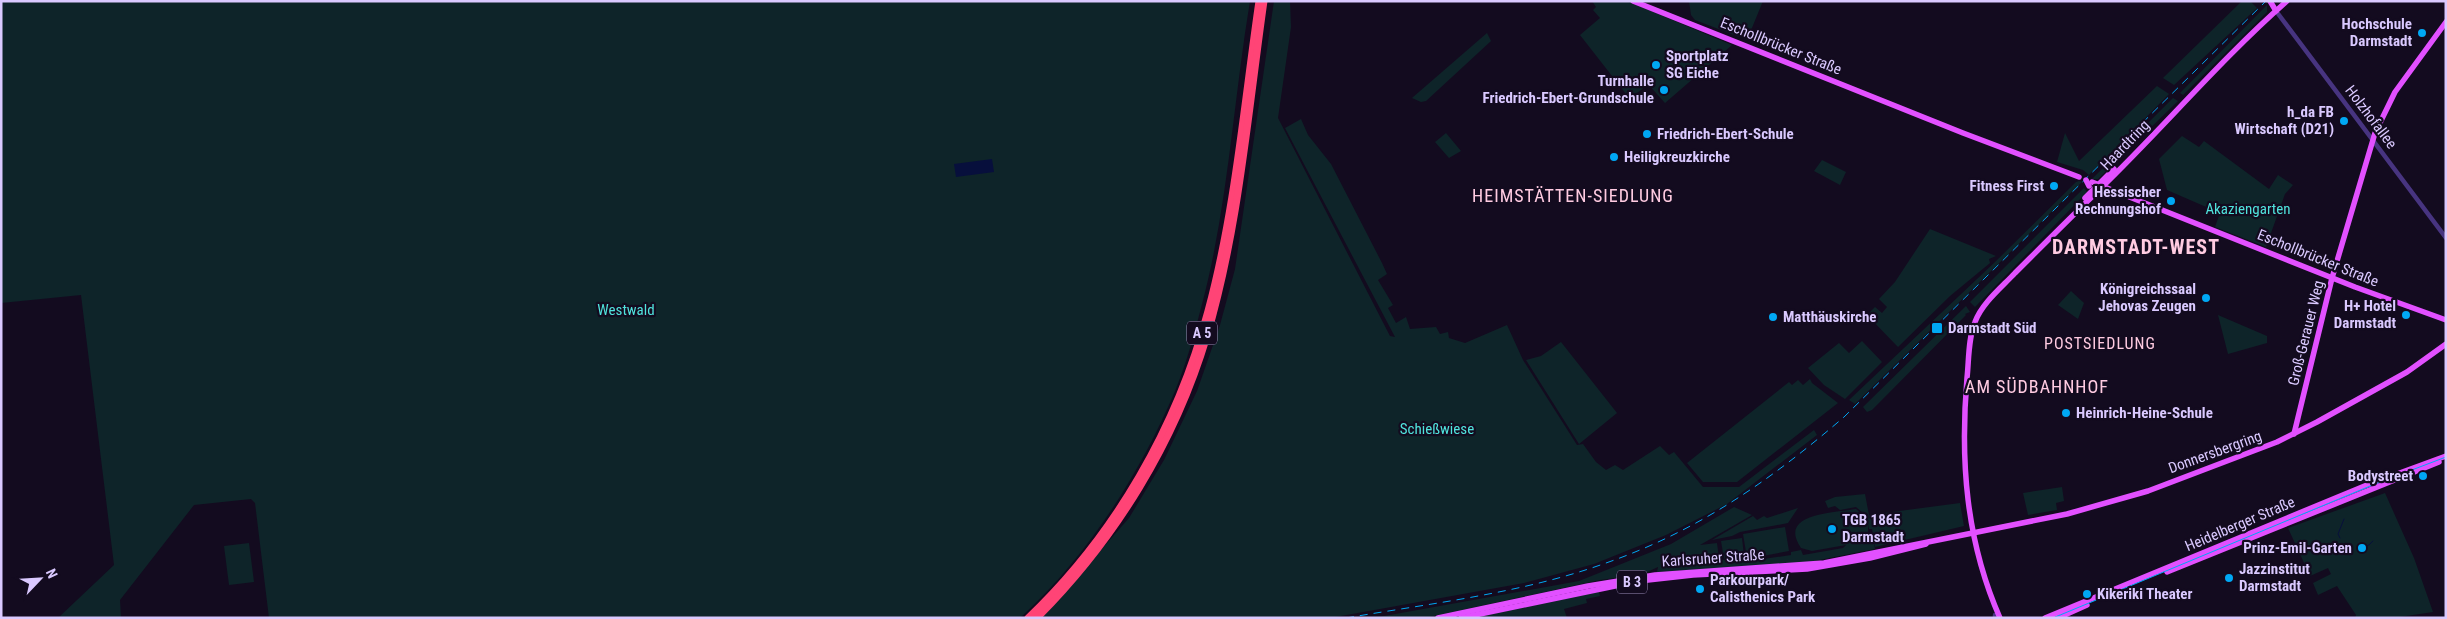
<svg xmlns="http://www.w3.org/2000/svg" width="2447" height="619" font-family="'Roboto Condensed',sans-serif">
<rect width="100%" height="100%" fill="#130b1f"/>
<g fill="#0e2429">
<path d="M 1,1 L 1250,1 C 1233,103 1228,208 1201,308 C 1194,335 1186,365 1175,391 C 1140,474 1087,557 1020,618 L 269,618 L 255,503 L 251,499 L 194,505 L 120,600 L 121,618 L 58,618 L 114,565 L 81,295 L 1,303 Z"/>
<path d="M 1274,1 L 1290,1 L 1291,27 L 1278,118 L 1390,336 L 1395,337 L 1285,128 L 1301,119 L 1308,135 L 1331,164 L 1382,263 L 1387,274 L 1378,280 L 1393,305 L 1388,308 L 1396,323 L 1406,317 L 1410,329 L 1436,327 L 1440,334 L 1448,332 L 1449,338 L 1465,343 L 1507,325 L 1523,360 L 1577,445 L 1583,444 L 1596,462 L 1606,470 L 1615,465 L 1623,470 L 1660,446 L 1669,455 L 1674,452 L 1703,487 L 1739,487 L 1814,430 L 1817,435 L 1727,504 L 1666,535 L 1594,564 L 1524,583 L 1330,618 L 1041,618 L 1129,518 L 1164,460 L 1197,391 L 1220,325 L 1235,269 Z"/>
<path d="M 1592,1 L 1627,1 L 1732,45 L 1665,103 L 1648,84 L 1630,99 L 1580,35 L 1600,18 L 1593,10 L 1596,7 Z"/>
<path d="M 1689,1 L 1763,1 L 1747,40 L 1695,20 L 1691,15 Z"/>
<path d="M 2242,1 L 2250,1 L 2257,8 L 2174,85 L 2163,78 Z"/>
<path d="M 2267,5 L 2267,12 L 2183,95 L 2180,93 Z"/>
<path d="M 1487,33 L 1491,41 L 1426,101 L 1421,102 L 1412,98 Z"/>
<path d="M 2157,86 L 2169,94 L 2089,175 L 2083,170 L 2057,162 L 2065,133 L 2079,161 Z"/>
<path d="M 2173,98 L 2178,101 L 2098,179 L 2092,179 Z"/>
<path d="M 1446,133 L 1461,151 L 1449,158 L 1435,142 Z"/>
<path d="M 2182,136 L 2199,147 L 2204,141 L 2269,189 L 2278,175 L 2293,185 L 2285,194 L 2266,247 L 2215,227 L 2220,213 L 2167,190 L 2159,159 Z"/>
<path d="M 1822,160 L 1846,172 L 1840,185 L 1814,171 Z"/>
<path d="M 2079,181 L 2082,182 L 1855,404 L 1849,400 L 1995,262 L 2076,182 Z"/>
<path d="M 2084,188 L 2087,192 L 1975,307 L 1970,302 Z"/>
<path d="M 1930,229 L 1996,256 L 1989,259 L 1990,263 L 1950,296 L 1898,347 L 1867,315 L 1875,307 L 1882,313 L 1887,307 L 1879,299 L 1895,282 Z"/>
<path d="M 2071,291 L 2084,303 L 2078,319 L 2058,305 Z"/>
<path d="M 1966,306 L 1970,312 L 1965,314 L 1966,315 L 1872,410 L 1867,412 L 1863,407 Z"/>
<path d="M 2218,315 L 2267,336 L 2267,343 L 2228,354 Z"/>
<path d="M 1862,341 L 1882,362 L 1845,399 L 1824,385 L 1808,368 L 1839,343 L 1849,353 Z"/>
<path d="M 1561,342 L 1617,413 L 1579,444 L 1526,360 L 1541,356 Z"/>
<path d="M 1810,379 L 1812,383 L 1838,403 L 1737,482 L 1703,482 L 1687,463 L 1789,382 L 1792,385 L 1798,380 L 1803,385 Z"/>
<path d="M 2062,487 L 2064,501 L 2056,503 L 2057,510 L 2028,515 L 2023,493 Z"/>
<path d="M 2385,493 L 2414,558 L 2433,612 L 2393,618 L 2355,618 L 2356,615 L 2337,586 L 2318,595 L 2313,583 L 2331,574 L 2328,568 L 2310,576 L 2288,528 Z"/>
<path d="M 1865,494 L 1869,515 L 1960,503 L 1964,526 L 1875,547 L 1872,529 L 1869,529 L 1868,524 L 1868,532 L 1862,541 L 1873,540 L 1875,549 L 1804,563 L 1657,572 L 1658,567 L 1643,574 L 1600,580 L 1425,618 L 1373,618 L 1579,581 L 1671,544 L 1734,507 L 1752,515 L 1700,545 L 1717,543 L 1719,558 L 1696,562 L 1747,558 L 1743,534 L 1785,527 L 1789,551 L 1747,559 L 1750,561 L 1791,555 L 1791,552 L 1801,550 L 1803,555 L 1843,548 L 1846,545 L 1812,551 L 1801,548 C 1777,513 1834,513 1856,509 L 1863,515 L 1868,523 L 1864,514 L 1856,507 L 1840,510 L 1835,506 L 1828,508 L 1825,501 L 1835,497 Z"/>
<path d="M 1798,508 L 1788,523 L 1740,532 L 1732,536 L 1712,540 L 1753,516 L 1757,520 L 1764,516 L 1767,518 Z"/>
<path d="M 1742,538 L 1744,556 L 1724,559 L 1721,541 Z"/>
<path d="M 249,543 L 254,582 L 229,585 L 224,546 Z"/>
<path d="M 1599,592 L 1600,596 L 1586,599 L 1587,603 L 1564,609 L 1567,618 L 1473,618 Z"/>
</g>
<path fill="#070f3c" d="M 992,159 L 994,172 L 956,177 L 954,164 Z"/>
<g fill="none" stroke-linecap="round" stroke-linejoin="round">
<g stroke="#070f3c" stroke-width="1">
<path d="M 2340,538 L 2338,534 L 2344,519"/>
<path d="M 2362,547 L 2369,545 L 2373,541"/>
</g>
<g stroke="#473480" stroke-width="4.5">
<path d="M 2276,11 L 2446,238"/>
<path d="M 1995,615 L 1995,618"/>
</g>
<g stroke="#e250ff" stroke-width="5.5">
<path d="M 1633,1 L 1963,133 L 2079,177"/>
<path d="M 2270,1 L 2276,11"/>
<path d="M 2092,182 L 2355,287 L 2446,320"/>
<path d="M 2085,198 L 2114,169"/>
<path d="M 2294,434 L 2332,278 L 2375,133 L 2395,92 L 2446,22"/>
<path d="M 2167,572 L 2439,462"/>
<path d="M 1438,618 L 1588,586 L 1655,575 L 1824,563 L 2067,514 L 2148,491 L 2277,442 L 2317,422 L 2407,372 L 2446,344"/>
<path d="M 1461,618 L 1639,581 L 1693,575 L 1807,569 L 1870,558 L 1926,544"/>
<path d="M 2000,618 C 1966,541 1960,461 1967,378 C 1969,360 1968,339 1975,322 C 1982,303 2002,287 2015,273 C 2044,244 2072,216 2101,188 C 2164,127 2221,59 2287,1"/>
<path d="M 2045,618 L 2367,485 L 2446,456"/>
<path d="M 2058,618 L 2087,605"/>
</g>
<g stroke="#ff4476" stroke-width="7">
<path d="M 1028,618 C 1115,535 1177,427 1208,311 C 1235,211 1244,104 1259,1"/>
<path d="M 1037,618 C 1115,540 1175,443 1207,336 C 1239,228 1248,113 1264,1"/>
</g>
<path stroke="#00a8f4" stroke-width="1" d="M 2053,618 L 2375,484 L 2446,457"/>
<path stroke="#00a8f4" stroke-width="1" stroke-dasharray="8 6" stroke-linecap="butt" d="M 1346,618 C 1433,603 1523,593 1606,563 C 1698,531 1771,480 1844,417 L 2266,1"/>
<path stroke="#e250ff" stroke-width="5.5" d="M 2086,180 L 2089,186"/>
</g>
<g fill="#00a8f4" stroke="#130b1f" stroke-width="2">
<circle cx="2422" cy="33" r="5"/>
<circle cx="1656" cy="65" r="5"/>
<circle cx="1664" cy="90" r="5"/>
<circle cx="2344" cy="121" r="5"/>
<circle cx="1647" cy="134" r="5"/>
<circle cx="1614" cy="157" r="5"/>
<circle cx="2054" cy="186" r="5"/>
<circle cx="2171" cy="201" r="5"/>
<circle cx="2206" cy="298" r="5"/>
<circle cx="2406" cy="315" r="5"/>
<circle cx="1773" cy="317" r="5"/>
<rect x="1931" y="322" width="12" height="12" rx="2.5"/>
<circle cx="2066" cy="413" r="5"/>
<circle cx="2423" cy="476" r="5"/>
<circle cx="1832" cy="529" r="5"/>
<circle cx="2362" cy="548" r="5"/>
<circle cx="2229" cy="578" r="5"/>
<circle cx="1700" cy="589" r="5"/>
<circle cx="2087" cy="594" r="5"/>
</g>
<g text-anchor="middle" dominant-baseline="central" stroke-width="4.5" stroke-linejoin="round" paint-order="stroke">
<g fill="#130b1f" stroke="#9e90bc" stroke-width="1">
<rect x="1187" y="321.5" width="30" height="23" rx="4"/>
<rect x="1617" y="570.5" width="30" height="23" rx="4"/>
</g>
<g font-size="14" font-weight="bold" fill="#dac9ff">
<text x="1202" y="333">A 5</text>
<text x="1632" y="582">B 3</text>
</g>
<g font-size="15" font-weight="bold" fill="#dac9ff" stroke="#130b1f" text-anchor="start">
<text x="2412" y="24" text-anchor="end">Hochschule<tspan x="2412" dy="17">Darmstadt</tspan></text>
<text x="1666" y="56">Sportplatz<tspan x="1666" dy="17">SG Eiche</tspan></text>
<text x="1654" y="81" text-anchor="end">Turnhalle<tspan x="1654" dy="17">Friedrich-Ebert-Grundschule</tspan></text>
<text x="2334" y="112" text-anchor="end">h_da FB<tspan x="2334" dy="17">Wirtschaft (D21)</tspan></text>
<text x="1657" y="134">Friedrich-Ebert-Schule</text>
<text x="1624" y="157">Heiligkreuzkirche</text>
<text x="2044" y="186" text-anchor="end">Fitness First</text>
<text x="2161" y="192" text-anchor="end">Hessischer<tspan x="2161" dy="17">Rechnungshof</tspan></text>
<text x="2196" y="289" text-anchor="end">Königreichssaal<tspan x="2196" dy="17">Jehovas Zeugen</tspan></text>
<text x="2396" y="306" text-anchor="end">H+ Hotel<tspan x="2396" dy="17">Darmstadt</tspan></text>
<text x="1783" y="317">Matthäuskirche</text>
<text x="1948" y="328">Darmstadt Süd</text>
<text x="2076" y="413">Heinrich-Heine-Schule</text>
<text x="2413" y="476" text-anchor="end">Bodystreet</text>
<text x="1842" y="520">TGB 1865<tspan x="1842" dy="17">Darmstadt</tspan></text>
<text x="2352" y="548" text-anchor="end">Prinz-Emil-Garten</text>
<text x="2239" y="569">Jazzinstitut<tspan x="2239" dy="17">Darmstadt</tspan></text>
<text x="1710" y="580">Parkourpark/<tspan x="1710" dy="17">Calisthenics Park</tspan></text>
<text x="2097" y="594">Kikeriki Theater</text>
</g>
<g font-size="15" fill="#dac9ff" stroke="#130b1f">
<text transform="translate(1781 46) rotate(22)">Eschollbrücker Straße</text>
<text transform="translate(2371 117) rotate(53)">Holzhofallee</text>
<text transform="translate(2125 145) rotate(-46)">Haardtring</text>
<text transform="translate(2318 258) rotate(22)">Eschollbrücker Straße</text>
<text transform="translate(2306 333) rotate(-76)">Groß-Gerauer Weg</text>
<text transform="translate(2215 452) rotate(-20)">Donnersbergring</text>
<text transform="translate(2240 524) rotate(-23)">Heidelberger Straße</text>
<text transform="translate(1713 558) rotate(-4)">Karlsruher Straße</text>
</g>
<g font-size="15" fill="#50e3dd" stroke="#130b1f">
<text x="2248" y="209">Akaziengarten</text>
<text x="626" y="310">Westwald</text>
<text x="1437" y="429">Schießwiese</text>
</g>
<g font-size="16" letter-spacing="1" fill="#ffcbe1" stroke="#130b1f">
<text x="2100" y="343">POSTSIEDLUNG</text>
</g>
<g font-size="18" letter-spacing="1" fill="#ffcbe1" stroke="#130b1f">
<text x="1573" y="195">HEIMSTÄTTEN-SIEDLUNG</text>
<text x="2037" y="386">AM SÜDBAHNHOF</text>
</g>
<g font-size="20" font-weight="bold" letter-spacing="1" fill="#ffcbe1" stroke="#130b1f">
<text x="2136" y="247">DARMSTADT-WEST</text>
</g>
</g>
<rect width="2447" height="619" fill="none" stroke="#dac9ff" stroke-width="5"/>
<g transform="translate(40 579) rotate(65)" stroke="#130b1f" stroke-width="4" paint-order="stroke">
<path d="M0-4L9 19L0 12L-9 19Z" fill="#dac9ff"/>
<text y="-8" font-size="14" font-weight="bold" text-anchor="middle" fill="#dac9ff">N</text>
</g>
</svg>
